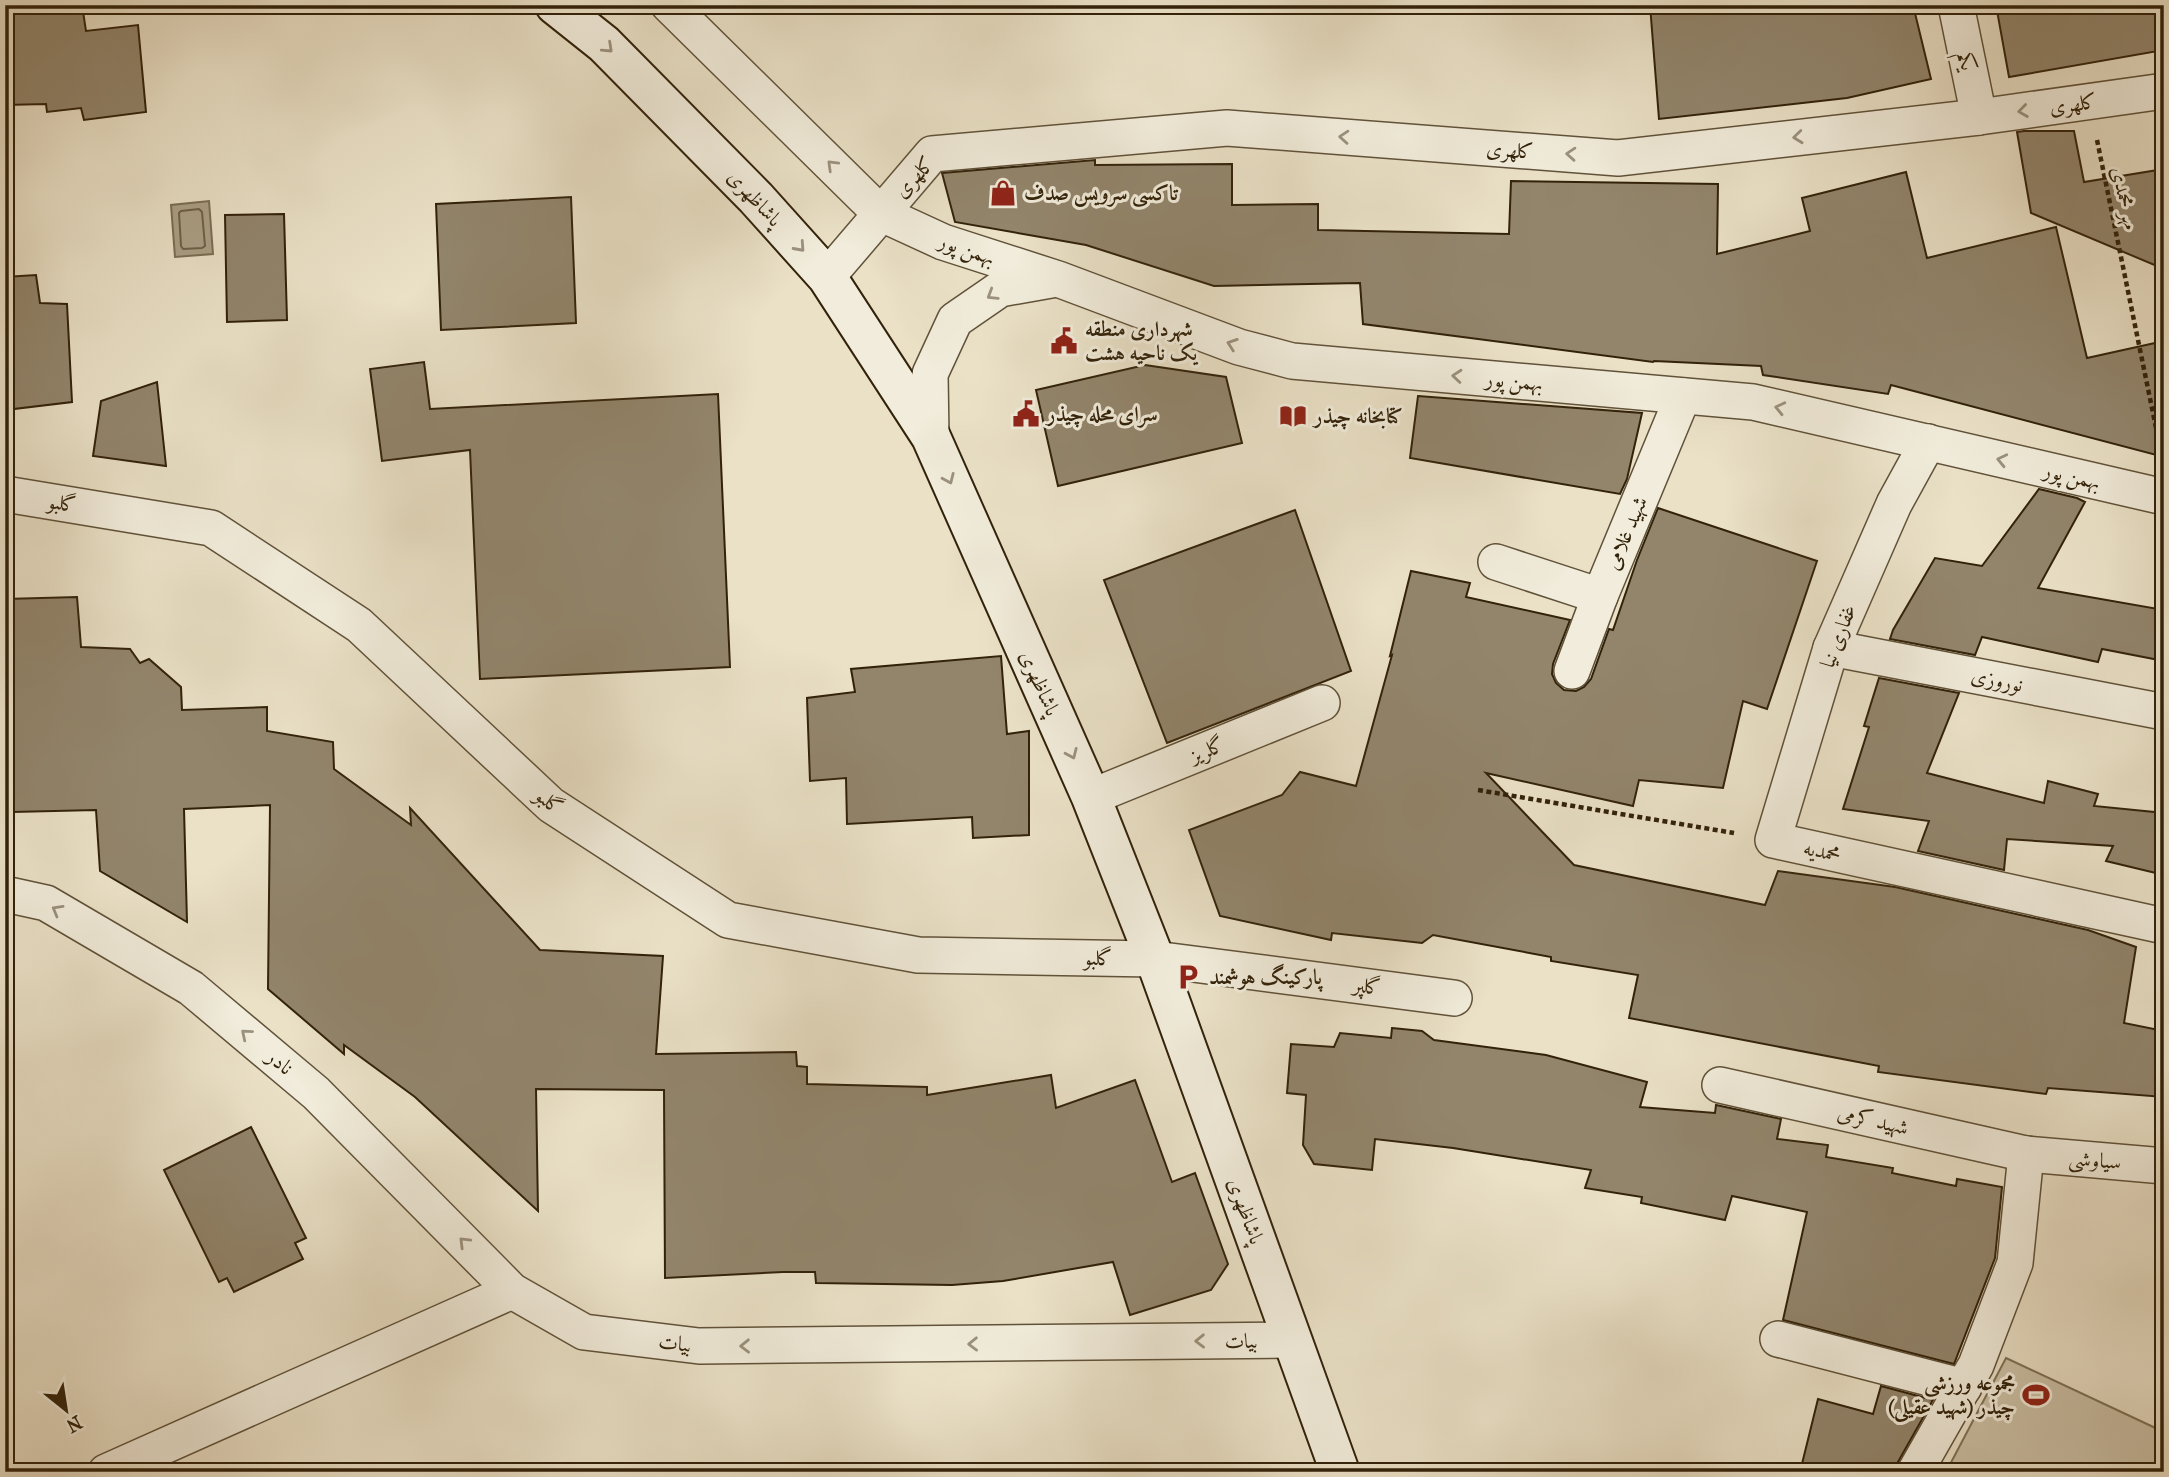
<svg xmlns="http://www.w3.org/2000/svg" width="2169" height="1477" font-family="'IM FELL French Canon',Amiri,serif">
<rect width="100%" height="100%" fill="#eae1c7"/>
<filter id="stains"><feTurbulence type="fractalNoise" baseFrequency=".00286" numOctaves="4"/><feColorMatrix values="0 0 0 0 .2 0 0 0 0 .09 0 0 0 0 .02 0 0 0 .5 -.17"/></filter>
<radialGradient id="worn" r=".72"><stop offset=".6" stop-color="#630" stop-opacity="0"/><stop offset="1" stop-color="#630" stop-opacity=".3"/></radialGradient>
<path fill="#cbc1a7" stroke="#7e7258" stroke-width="2" d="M 2006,1358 L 2164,1432 L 2164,1472 L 1946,1472 Z"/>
<path fill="#aba087" stroke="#7b6e55" stroke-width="2" d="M 209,201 L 213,254 L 175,257 L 171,205 Z"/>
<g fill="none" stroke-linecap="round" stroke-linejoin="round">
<path stroke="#6e6148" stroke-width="2" d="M 199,209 L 202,212 L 205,246 L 202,248 L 183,249 L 181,246 L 179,213 L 181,211 Z"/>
</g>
<g fill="#92856c" stroke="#32220a" stroke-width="2">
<path d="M 5,5 L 82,5 L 86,31 L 138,25 L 146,112 L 84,120 L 81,108 L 47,112 L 46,104 L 5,105 Z"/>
<path d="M 1650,5 L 1913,5 L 1931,79 L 1847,98 L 1659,119 Z"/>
<path d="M 1996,5 L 2164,5 L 2164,50 L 2009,77 Z"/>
<path d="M 2024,131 L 2074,131 L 2084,182 L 2164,169 L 2164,269 L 2031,213 L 2017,132 Z"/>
<path d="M 1095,160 L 1095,165 L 1232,164 L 1232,205 L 1318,204 L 1318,230 L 1509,234 L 1511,181 L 1718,184 L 1717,254 L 1810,231 L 1802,198 L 1906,172 L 1927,258 L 2056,227 L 2087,358 L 2164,341 L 2164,457 L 1891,385 L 1888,394 L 1763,375 L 1761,366 L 1654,361 L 1653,362 L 1363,324 L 1360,283 L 1214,286 L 1086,245 L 955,222 L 942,173 Z"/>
<path d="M 571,197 L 576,323 L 441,330 L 436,204 Z"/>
<path d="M 284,214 L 287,320 L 227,322 L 225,215 Z"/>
<path d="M 36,275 L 40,303 L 67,304 L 72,402 L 5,410 L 5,277 Z"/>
<path d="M 424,362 L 430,409 L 718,394 L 730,667 L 480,679 L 470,450 L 382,461 L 370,369 Z"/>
<path d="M 1145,365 L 1226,377 L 1242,443 L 1058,486 L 1036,390 Z"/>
<path d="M 157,382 L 166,466 L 93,456 L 101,401 Z"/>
<path d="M 1418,396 L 1642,413 L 1627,479 L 1620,494 L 1410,458 Z"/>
<path d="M 2039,489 L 2077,498 L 2085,502 L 2038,588 L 2164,610 L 2164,661 L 2102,649 L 2098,662 L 1982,637 L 1975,655 L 1890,639 L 1893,630 L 1935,558 L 1982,566 Z"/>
<path d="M 1658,508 L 1817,561 L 1767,709 L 1743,701 L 1723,788 L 1639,780 L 1633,806 L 1486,773 L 1574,865 L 1765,905 L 1778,871 L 1895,887 L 2088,930 L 2136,947 L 2124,1023 L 2164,1031 L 2164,1097 L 2048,1088 L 2046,1094 L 1878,1072 L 1879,1066 L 1629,1018 L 1638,975 L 1551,961 L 1551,957 L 1433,935 L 1422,943 L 1332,933 L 1331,940 L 1220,916 L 1189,830 L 1282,795 L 1300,772 L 1356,786 L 1392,655 L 1390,656 L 1411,571 L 1470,583 L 1466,597 L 1570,620 L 1553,664 L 1552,674 L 1556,683 L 1564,690 L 1576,691 L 1584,687 L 1591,679 L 1609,629 L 1613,630 L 1637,560 Z"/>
<path d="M 1295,510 L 1351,671 L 1167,743 L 1104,580 Z"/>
<path d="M 77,597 L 81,647 L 130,649 L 140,663 L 149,659 L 181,687 L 182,710 L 267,707 L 267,731 L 333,742 L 334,769 L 411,825 L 410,808 L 540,950 L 663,956 L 656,1054 L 796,1052 L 797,1066 L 807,1067 L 807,1084 L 927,1087 L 927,1095 L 1051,1075 L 1056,1108 L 1135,1080 L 1172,1182 L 1195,1173 L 1228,1264 L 1211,1290 L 1130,1315 L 1113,1262 L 1003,1281 L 952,1285 L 816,1283 L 815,1272 L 783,1272 L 665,1278 L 664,1090 L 536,1089 L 538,1211 L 415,1097 L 344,1045 L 344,1054 L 268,989 L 270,805 L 184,809 L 187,922 L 100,871 L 96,810 L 13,812 L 5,708 L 5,599 Z"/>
<path d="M 1001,656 L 1007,734 L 1029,731 L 1029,835 L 973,838 L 972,817 L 847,824 L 846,778 L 810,781 L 807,698 L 855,692 L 851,669 Z"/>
<path d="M 1879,678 L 1959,693 L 1927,773 L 2044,803 L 2048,781 L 2098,794 L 2094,806 L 2164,813 L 2164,875 L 2106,861 L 2113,846 L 2007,839 L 2004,870 L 1918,851 L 1929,821 L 1843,809 L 1869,727 L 1864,726 Z"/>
<path d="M 1392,1028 L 1422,1031 L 1434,1040 L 1546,1055 L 1647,1082 L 1640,1107 L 1715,1113 L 1716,1105 L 1781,1119 L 1777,1139 L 1828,1145 L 1826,1157 L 1893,1168 L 1892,1173 L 1956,1186 L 1957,1179 L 2002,1187 L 1995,1258 L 1954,1364 L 1783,1320 L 1807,1212 L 1732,1196 L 1725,1220 L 1641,1203 L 1642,1197 L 1585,1188 L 1591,1170 L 1453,1148 L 1375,1139 L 1372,1170 L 1314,1164 L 1303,1145 L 1306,1095 L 1287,1093 L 1291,1044 L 1334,1047 L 1340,1033 L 1391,1038 Z"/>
<path d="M 251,1127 L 306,1238 L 295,1243 L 303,1259 L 234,1292 L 227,1278 L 219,1282 L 164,1170 Z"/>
<path d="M 1881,1386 L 1933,1400 L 1898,1462 L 1895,1472 L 1800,1472 L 1818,1399 L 1873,1414 Z"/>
</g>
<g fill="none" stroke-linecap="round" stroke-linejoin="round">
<g stroke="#605239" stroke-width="38">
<g id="street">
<path d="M 669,5 L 880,213 L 943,242 L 1058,279 L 1239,347 L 1292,361 L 1753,402 L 2164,497"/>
<path d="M 1956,5 L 1979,117"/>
<path d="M 827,277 L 932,154 L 1227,128 L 1618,158 L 1979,117 L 2164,91"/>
<path d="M 931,437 L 930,374 L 955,320 L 1000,289 L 1051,280"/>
<path d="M 1928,442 L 1894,504 L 1831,648 L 1773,840 L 2164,926"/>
<path d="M 5,494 L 211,528 L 359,625 L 551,805 L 728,920 L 918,955 L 1155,959 L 1454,998"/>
<path d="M 1496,562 L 1600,596"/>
<path d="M 1831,648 L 2164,712"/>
<path d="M 1572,671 L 1600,596 L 1683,396"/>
<path d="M 1091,797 L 1322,703"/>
<path d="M 5,894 L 46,903 L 191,988 L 316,1093 L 512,1291 L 584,1332 L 699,1346 L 1293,1340"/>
<path d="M 1720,1085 L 2026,1154 L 2164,1166"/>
<path d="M 1778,1339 L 1964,1387"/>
<path d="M 106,1472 L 512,1291"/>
<path d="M 1915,1472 L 1976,1365 L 2015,1263 L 2026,1154"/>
</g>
</g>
<g stroke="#32220a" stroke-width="42">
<path id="secondary" d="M 555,5 L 604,44 L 756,198 L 827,277 L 931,437 L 1091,797 L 1155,959 L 1340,1472"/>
</g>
<g stroke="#32220a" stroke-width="4.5" stroke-dasharray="5 3.5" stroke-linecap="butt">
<path d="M 2097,140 L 2162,457"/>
<path d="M 1478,790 L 1734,833"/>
</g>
<use href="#street" stroke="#f1ecdb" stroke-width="35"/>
<use href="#secondary" stroke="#f1ecdb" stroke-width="38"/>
</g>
<defs><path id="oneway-chevron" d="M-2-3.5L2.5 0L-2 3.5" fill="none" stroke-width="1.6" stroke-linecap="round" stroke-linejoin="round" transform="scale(1.75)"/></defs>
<g stroke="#9b917d">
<use href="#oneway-chevron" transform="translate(608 48) rotate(43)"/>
<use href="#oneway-chevron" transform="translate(2023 111) rotate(172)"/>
<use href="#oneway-chevron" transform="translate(1344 137) rotate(-176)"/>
<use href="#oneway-chevron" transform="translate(1798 137) rotate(174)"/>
<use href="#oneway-chevron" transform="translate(1571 154) rotate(-176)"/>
<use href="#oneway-chevron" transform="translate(832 165) rotate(-136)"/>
<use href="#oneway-chevron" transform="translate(800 247) rotate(48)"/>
<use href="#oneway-chevron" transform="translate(992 295) rotate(148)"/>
<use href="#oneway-chevron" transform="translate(1232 344) rotate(-161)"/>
<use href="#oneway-chevron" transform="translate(1457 376) rotate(-175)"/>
<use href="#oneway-chevron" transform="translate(1780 408) rotate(-167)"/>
<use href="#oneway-chevron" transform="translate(2002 460) rotate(-167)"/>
<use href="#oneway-chevron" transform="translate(949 479) rotate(66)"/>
<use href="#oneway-chevron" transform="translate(1072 754) rotate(66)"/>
<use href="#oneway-chevron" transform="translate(57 910) rotate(-150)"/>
<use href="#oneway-chevron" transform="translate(246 1034) rotate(-140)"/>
<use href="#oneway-chevron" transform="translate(464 1242) rotate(-135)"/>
<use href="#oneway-chevron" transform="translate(1200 1341) rotate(179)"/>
<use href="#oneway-chevron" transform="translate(973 1344) rotate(179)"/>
<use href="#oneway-chevron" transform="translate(745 1346) rotate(179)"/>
</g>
<defs>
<g id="shop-bare" transform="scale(2.1)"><path d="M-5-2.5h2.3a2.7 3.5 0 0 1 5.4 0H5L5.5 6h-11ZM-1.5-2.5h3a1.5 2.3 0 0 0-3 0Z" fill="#8f2418" stroke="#f1ecdb" stroke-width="2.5" paint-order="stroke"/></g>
<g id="civic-bare" transform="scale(2.1)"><path d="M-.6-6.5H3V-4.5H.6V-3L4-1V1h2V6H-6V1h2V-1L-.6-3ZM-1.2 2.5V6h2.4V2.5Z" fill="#8f2418" stroke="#f1ecdb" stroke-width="2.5" paint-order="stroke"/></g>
<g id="library-bare" transform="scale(2.1)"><path d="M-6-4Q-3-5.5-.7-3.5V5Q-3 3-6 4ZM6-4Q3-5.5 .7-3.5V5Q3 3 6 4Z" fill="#8f2418" stroke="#f1ecdb" stroke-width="2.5" paint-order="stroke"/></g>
<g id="parking-bare" transform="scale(2.1)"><path d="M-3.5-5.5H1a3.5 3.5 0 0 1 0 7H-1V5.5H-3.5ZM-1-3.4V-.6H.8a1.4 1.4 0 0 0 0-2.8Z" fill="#8f2418" stroke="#f1ecdb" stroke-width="2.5" paint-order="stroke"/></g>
<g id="stadium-bare" transform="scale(2.1)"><path d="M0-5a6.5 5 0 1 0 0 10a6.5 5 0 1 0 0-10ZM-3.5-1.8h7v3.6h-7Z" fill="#8f2418" stroke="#f1ecdb" stroke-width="2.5" paint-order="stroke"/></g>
</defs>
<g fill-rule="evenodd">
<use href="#shop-bare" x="1003" y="193"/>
<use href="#civic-bare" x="1064" y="341"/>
<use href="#civic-bare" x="1026" y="414"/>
<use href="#library-bare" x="1293" y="416"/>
<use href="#parking-bare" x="1188" y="977"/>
<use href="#stadium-bare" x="2036" y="1395"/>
</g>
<g text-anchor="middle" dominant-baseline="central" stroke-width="6" stroke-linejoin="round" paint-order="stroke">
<g font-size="21" fill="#32220a" stroke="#f1ecdb">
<text transform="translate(1967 61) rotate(79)">یکم</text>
<text transform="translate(2073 104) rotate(-8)">کلهری</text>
<text transform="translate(1510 150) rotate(4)">کلهری</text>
<text transform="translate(914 177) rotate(-46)">کلهری</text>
<text transform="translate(755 198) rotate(47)">پاشاظهری</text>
<text transform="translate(2125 198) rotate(78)">مهر محمدی</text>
<text transform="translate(967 249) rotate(19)">بهمن پور</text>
<text transform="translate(1514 381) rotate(5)">بهمن پور</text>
<text transform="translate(2072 476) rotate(13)">بهمن پور</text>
<text transform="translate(62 503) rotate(9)">گلبو</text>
<text transform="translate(1626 533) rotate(-67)">شهید غلامی</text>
<text transform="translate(1838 636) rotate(-69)">غفاری نیا</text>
<text transform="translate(1997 680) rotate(11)">نوروزی</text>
<text transform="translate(1040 683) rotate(66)">پاشاظهری</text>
<text transform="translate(1207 750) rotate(-22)">گلریز</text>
<text transform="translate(549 801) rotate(39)">گلبو</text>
<text transform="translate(1822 851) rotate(12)">محمدیه</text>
<text transform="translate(1098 958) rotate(1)">گلبو</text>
<text transform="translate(1367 986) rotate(7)">گلپر</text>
<text transform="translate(280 1062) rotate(40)">نادر</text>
<text transform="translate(1873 1120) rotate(13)">شهید کرمی</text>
<text transform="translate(2095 1160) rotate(5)">سیاوشی</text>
<text transform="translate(1246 1211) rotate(70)">پاشاظهری</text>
<text transform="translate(1241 1341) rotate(-1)">بیات</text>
<text transform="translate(675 1343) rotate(7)">بیات</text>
</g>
<g font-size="21" font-weight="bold" fill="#32220a" stroke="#f1ecdb" text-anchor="start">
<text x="1024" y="193">تاکسی سرویس صدف</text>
<text x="1085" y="329">شهرداری منطقه<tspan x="1085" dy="24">یک ناحیه هشت</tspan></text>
<text x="1047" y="414">سرای محله چیذر</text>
<text x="1314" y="416">کتابخانه چیذر</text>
<text x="1209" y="977">پارکینگ هوشمند</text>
<text x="2015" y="1383" text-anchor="end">مجموعه ورزشی<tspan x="2015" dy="24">چیذر (شهید عقیلی)</tspan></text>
</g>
</g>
<rect width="2169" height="1477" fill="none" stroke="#eae1c7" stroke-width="28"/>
<rect x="7" y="7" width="2155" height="1463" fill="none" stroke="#32220a" stroke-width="3.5"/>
<rect x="14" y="14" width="2141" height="1449" fill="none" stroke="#32220a" stroke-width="2"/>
<g transform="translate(66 1410) rotate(150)" stroke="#f1ecdb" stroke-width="5" paint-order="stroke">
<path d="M0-5L12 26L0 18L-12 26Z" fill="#32220a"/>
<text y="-10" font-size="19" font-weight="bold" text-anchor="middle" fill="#32220a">N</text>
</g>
<rect width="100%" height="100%" filter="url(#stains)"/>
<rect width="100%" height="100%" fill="url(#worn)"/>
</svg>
